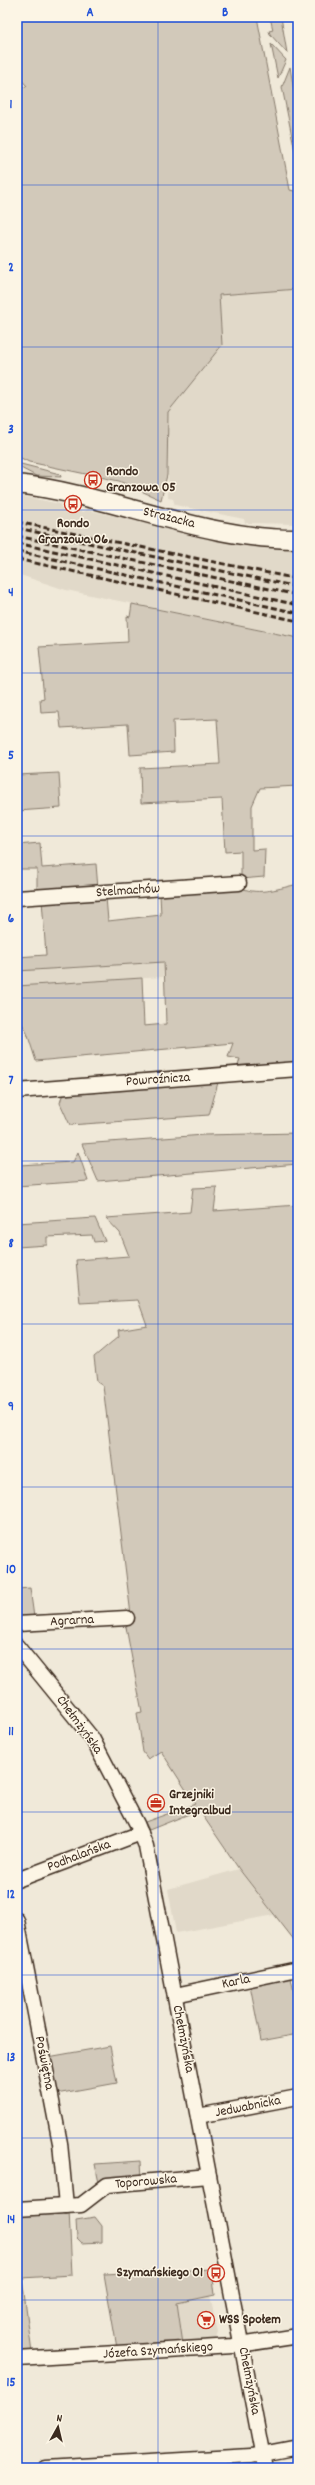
<svg xmlns="http://www.w3.org/2000/svg" width="315" height="2485" font-family="Dekko,sans-serif">
<rect width="100%" height="100%" fill="#f0e9d9"/>
<filter id="ink" filterUnits="userSpaceOnUse"><feTurbulence type="fractalNoise" baseFrequency=".025" numOctaves="2"/><feDisplacementMap in="SourceGraphic" scale="8" xChannelSelector="R" yChannelSelector="G"/><feConvolveMatrix kernelMatrix="1 2 1 2 8 2 1 2 1" color-interpolation-filters="sRGB"/></filter>
<g filter="url(#ink)">
<g fill="#e1d9c9">
<path d="M 298,289 L 298,524 L 245,523 L 244,519 L 175,505 L 173,499 L 168,498 L 168,412 L 222,345 L 219,295 Z"/>
<path d="M 17,495 L 60,504 L 61,508 L 83,512 L 87,510 L 257,545 L 298,547 L 298,638 L 66,590 L 17,574 Z"/>
<path d="M 164,962 L 163,977 L 17,986 L 17,971 Z"/>
<path d="M 239,1869 L 274,1915 L 176,1933 L 168,1889 Z"/>
<path d="M 210,2296 L 218,2333 L 216,2339 L 182,2341 L 177,2303 Z"/>
</g>
<g fill="#d2c9ba" stroke="#867a6c">
<path d="M 17,17 L 257,17 L 290,190 L 298,192 L 298,289 L 219,295 L 222,345 L 168,412 L 167,475 L 161,500 L 119,481 L 29,462 L 17,456 L 17,88 L 27,86 L 17,75 Z"/>
<path d="M 270,17 L 281,17 L 287,53 L 270,34 L 269,31 L 273,30 Z"/>
<path d="M 271,44 L 286,60 L 278,78 Z"/>
<path d="M 290,67 L 298,115 L 298,166 L 282,87 Z"/>
<path d="M 17,463 L 60,474 L 61,477 L 36,476 L 17,466 Z"/>
<path d="M 132,604 L 298,638 L 298,786 L 260,788 L 252,806 L 252,850 L 265,849 L 264,877 L 241,879 L 241,851 L 225,852 L 222,799 L 141,803 L 140,768 L 220,764 L 217,719 L 173,721 L 174,752 L 130,755 L 128,724 L 61,728 L 59,712 L 41,713 L 40,699 L 44,698 L 39,647 L 128,642 L 127,616 L 130,617 Z"/>
<path d="M 59,773 L 61,808 L 17,811 L 17,775 Z"/>
<path d="M 40,843 L 42,868 L 96,864 L 98,889 L 37,894 L 37,869 L 17,869 L 17,845 Z"/>
<path d="M 298,884 L 298,1066 L 237,1069 L 240,1059 L 228,1057 L 233,1043 L 36,1061 L 27,1033 L 17,1014 L 17,986 L 142,978 L 144,1026 L 166,1024 L 164,962 L 17,971 L 17,957 L 46,955 L 42,900 L 106,897 L 108,921 L 161,915 L 160,894 L 242,888 C 258,896 281,888 298,884 Z"/>
<path d="M 219,1079 L 209,1115 L 70,1125 L 60,1103 L 62,1096 L 85,1091 Z"/>
<path d="M 298,1133 L 298,1164 L 98,1181 L 82,1144 L 204,1135 Z"/>
<path d="M 17,1148 L 19,1165 L 73,1162 L 78,1152 L 88,1181 L 17,1186 Z"/>
<path d="M 217,1187 L 214,1211 L 298,1205 L 298,1945 L 239,1869 L 199,1810 L 149,1830 L 145,1822 L 195,1804 L 161,1751 L 148,1759 L 143,1752 L 137,1713 L 142,1712 L 126,1627 L 131,1623 L 131,1615 L 103,1386 L 97,1382 L 94,1357 L 119,1336 L 118,1330 L 147,1325 L 138,1300 L 80,1303 L 76,1260 L 129,1256 L 120,1233 L 106,1218 L 190,1212 L 193,1188 Z"/>
<path d="M 95,1218 L 105,1241 L 94,1242 L 92,1235 L 47,1237 L 47,1245 L 17,1247 L 17,1223 Z"/>
<path d="M 30,1588 L 34,1617 L 21,1617 L 17,1608 L 17,1589 Z"/>
<path d="M 291,1978 L 298,2013 L 298,2034 L 261,2041 L 250,1985 Z"/>
<path d="M 110,2046 L 117,2083 L 56,2094 L 48,2057 Z"/>
<path d="M 141,2161 L 142,2179 L 99,2183 L 95,2164 Z"/>
<path d="M 69,2210 L 72,2275 L 22,2278 L 32,2353 L 17,2353 L 17,2212 Z"/>
<path d="M 95,2217 L 102,2226 L 102,2242 L 82,2243 L 77,2238 L 76,2220 Z"/>
<path d="M 212,2269 L 215,2295 L 177,2303 L 183,2344 L 117,2348 L 104,2274 Z"/>
</g>
<g fill="none" stroke-linecap="round" stroke-linejoin="round">
<g stroke="#3b2a1e" stroke-width="17">
<g id="minor">
<path d="M 17,898 L 239,883"/>
<path d="M 17,1091 L 298,1069"/>
<path d="M 17,1624 L 127,1618"/>
<path d="M 17,1646 L 92,1738 L 137,1824 L 146,1846 L 265,2468"/>
<path d="M 17,1880 L 141,1833"/>
<path d="M 17,1920 L 60,2143 L 66,2206"/>
<path d="M 175,1995 L 298,1969"/>
<path d="M 198,2116 L 298,2097"/>
<path d="M 17,2209 L 81,2205 L 107,2185 L 209,2176"/>
<path d="M 17,2359 L 233,2346 L 298,2336"/>
<path d="M 46,2468 L 251,2456 L 298,2447"/>
</g>
</g>
<g stroke="#3b2a1e" stroke-width="21">
<path id="major" d="M 17,484 C 112,495 203,540 298,539"/>
</g>
<use href="#minor" stroke="#fcf5e5" stroke-width="14"/>
<use href="#major" stroke="#fcf5e5" stroke-width="18"/>
<g stroke="#3b2a1e" stroke-width="3" stroke-dasharray="6 3" stroke-linecap="butt">
<path d="M 17,522 L 298,579"/>
<path d="M 17,528 L 298,587"/>
<path d="M 17,536 L 298,595"/>
<path d="M 17,543 L 298,605"/>
<path d="M 17,551 L 298,613"/>
<path d="M 17,559 L 298,621"/>
</g>
</g>
</g>
<path fill="none" stroke="#1d4ed8" stroke-width="1" stroke-opacity="0.55" d="M 158,17 L 158,2468M 17,185 L 298,185M 17,347 L 298,347M 17,510 L 298,510M 17,673 L 298,673M 17,836 L 298,836M 17,998 L 298,998M 17,1161 L 298,1161M 17,1324 L 298,1324M 17,1487 L 298,1487M 17,1649 L 298,1649M 17,1812 L 298,1812M 17,1975 L 298,1975M 17,2138 L 298,2138M 17,2300 L 298,2300"/>
<defs>
<g id="bus-ring" transform="scale(0.9)"><circle r="9.5" fill="#fcf5e5" stroke="#c8321e" stroke-width="1.5"/><path d="M-5-6H5V4H4V6H2V4H-2V6H-4V4H-5ZM-3.5-4V0h7V-4ZM-3.5 1.2v1.5H-2V1.2ZM2 1.2v1.5H3.5V1.2Z" fill="#c8321e"/></g>
<g id="office-ring" transform="scale(0.9)"><circle r="9.5" fill="#fcf5e5" stroke="#c8321e" stroke-width="1.5"/><path d="M-6-3h4V-5.5h4V-3h4V5H-6ZM-1-4.5V-3h2v-1.5ZM-6 0V1H6V0Z" fill="#c8321e"/></g>
<g id="supermarket-ring" transform="scale(0.9)"><circle r="9.5" fill="#fcf5e5" stroke="#c8321e" stroke-width="1.5"/><path d="M-6-5.5h2.5l.6 2H6L4.5 2H-2.5L-4.4-4H-6ZM-1.5 3.2a1.3 1.3 0 1 0 .1 0ZM3 3.2a1.3 1.3 0 1 0 .1 0Z" fill="#c8321e"/></g>
</defs>
<g fill-rule="evenodd">
<use href="#bus-ring" x="93" y="480"/>
<use href="#bus-ring" x="73" y="504"/>
<use href="#office-ring" x="156" y="1803"/>
<use href="#bus-ring" x="216" y="2273"/>
<use href="#supermarket-ring" x="206" y="2320"/>
</g>
<g text-anchor="middle" dominant-baseline="central" stroke-width="3" stroke-linejoin="round" paint-order="stroke">
<g font-size="14" font-weight="bold" fill="#3b2a1e" stroke="#fcf5e5" text-anchor="start">
<text x="106" y="472">Rondo<tspan x="106" dy="16">Granzowa 05</tspan></text>
<text x="73" y="524" text-anchor="middle">Rondo<tspan x="73" dy="16">Granzowa 06</tspan></text>
<text x="169" y="1795">Grzejniki<tspan x="169" dy="16">Integralbud</tspan></text>
<text x="203" y="2273" text-anchor="end">Szymańskiego 01</text>
<text x="219" y="2320">WSS Społem</text>
</g>
<g font-size="14" fill="#3b2a1e" stroke="#fcf5e5">
<text transform="translate(169 518) rotate(14)">Strażacka</text>
<text transform="translate(128 891) rotate(-4)">Stelmachów</text>
<text transform="translate(158 1080) rotate(-4)">Powroźnicza</text>
<text transform="translate(72 1621) rotate(-3)">Agrarna</text>
<text transform="translate(79 1725) rotate(54)">Chełmżyńska</text>
<text transform="translate(79 1856) rotate(-21)">Podhalańska</text>
<text transform="translate(236 1982) rotate(-12)">Karla</text>
<text transform="translate(183 2039) rotate(79)">Chełmżyńska</text>
<text transform="translate(44 2063) rotate(79)">Poświętna</text>
<text transform="translate(248 2107) rotate(-11)">Jedwabnicka</text>
<text transform="translate(146 2182) rotate(-5)">Toporowska</text>
<text transform="translate(158 2351) rotate(-4)">Józefa Szymańskiego</text>
<text transform="translate(249 2381) rotate(79)">Chełmżyńska</text>
</g>
</g>
<rect width="315" height="2485" fill="none" stroke="#fcf5e5" stroke-width="44"/>
<g transform="translate(58 2427) rotate(8)" stroke="#fcf5e5" stroke-width="3" paint-order="stroke">
<path d="M0-3L7 15L0 10L-7 15Z" fill="#3b2a1e"/>
<text y="-6" font-size="11" font-weight="bold" text-anchor="middle" fill="#3b2a1e">N</text>
</g>
<rect x="22" y="22" width="271" height="2441" fill="none" stroke="#1d4ed8" stroke-width="1.5"/>
<g font-size="13" text-anchor="middle" font-weight="bold" fill="#1d4ed8">
<text x="90" y="16">A</text>
<text x="225" y="16">B</text>
<text x="11" y="108">1</text>
<text x="11" y="271">2</text>
<text x="11" y="433">3</text>
<text x="11" y="596">4</text>
<text x="11" y="759">5</text>
<text x="11" y="922">6</text>
<text x="11" y="1084">7</text>
<text x="11" y="1247">8</text>
<text x="11" y="1410">9</text>
<text x="11" y="1573">10</text>
<text x="11" y="1735">11</text>
<text x="11" y="1898">12</text>
<text x="11" y="2061">13</text>
<text x="11" y="2223">14</text>
<text x="11" y="2386">15</text>
</g>
</svg>
